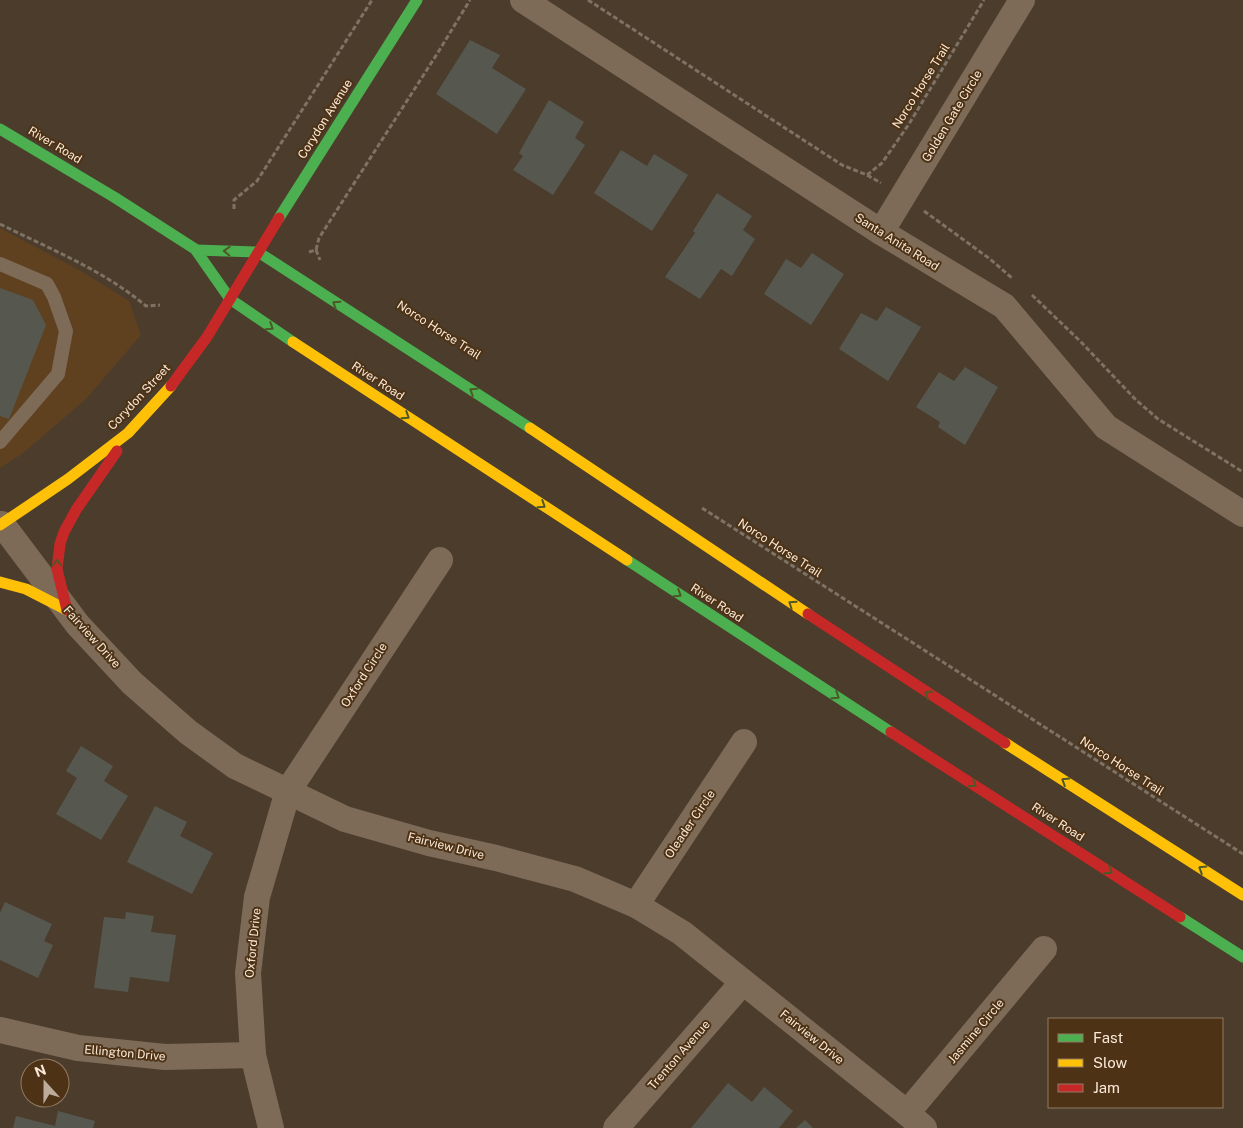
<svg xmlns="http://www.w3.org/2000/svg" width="1243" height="1128" font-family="'Public Sans',sans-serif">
<rect width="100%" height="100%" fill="#4b3c2c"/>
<path fill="#5f4120" d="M 0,228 L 81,271 L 129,301 L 141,335 L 85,400 L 22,454 L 0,468 Z"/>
<g fill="#56584f">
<path d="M 470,40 L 500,55 L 492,68 L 526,89 L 497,134 L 436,94 Z"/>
<path d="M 549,100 L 584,122 L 575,138 L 585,145 L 553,195 L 513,170 L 523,156 L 519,153 Z"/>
<path d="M 621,150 L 647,166 L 654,154 L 688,175 L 652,231 L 594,193 Z"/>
<path d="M 717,193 L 752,216 L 743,230 L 755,239 L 732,276 L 721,269 L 700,299 L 665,277 L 695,233 L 693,231 Z"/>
<path d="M 812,253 L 844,274 L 811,325 L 764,294 L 786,259 L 801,268 Z"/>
<path d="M 0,288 L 33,300 L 46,325 L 9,419 L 0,416 Z"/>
<path d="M 886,307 L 921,327 L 888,381 L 839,349 L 861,313 L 877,321 Z"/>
<path d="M 965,367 L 998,387 L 965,445 L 938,427 L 940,422 L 916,407 L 939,372 L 954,381 Z"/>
<path d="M 81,746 L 113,766 L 104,781 L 128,796 L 101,840 L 56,814 L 77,778 L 66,771 Z"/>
<path d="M 155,806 L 187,822 L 180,836 L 213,853 L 192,894 L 127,862 Z"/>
<path d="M 5,902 L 52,924 L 44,941 L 53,945 L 38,978 L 0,960 L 0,913 Z"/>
<path d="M 126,912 L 154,916 L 151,932 L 176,935 L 169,982 L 130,977 L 128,992 L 94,988 L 104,917 L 125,919 Z"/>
<path d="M 728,1083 L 752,1102 L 764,1087 L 793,1111 L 779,1128 L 691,1128 Z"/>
<path d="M 58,1111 L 95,1121 L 93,1128 L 13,1128 L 16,1116 L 55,1126 Z"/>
<path d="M 805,1120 L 813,1128 L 796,1128 Z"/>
</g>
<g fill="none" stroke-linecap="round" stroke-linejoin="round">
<g stroke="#7f7262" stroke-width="3" stroke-dasharray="5 2.5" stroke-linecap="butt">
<path d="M 588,0 L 842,165 L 867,175 L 881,183"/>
<path d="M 867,175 L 882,163 L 909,124 L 984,0"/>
<path d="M 234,209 L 234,200 L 257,181 L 372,0"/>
<path d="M 924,211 L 990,259 L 1012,278"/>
<path d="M 0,224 C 50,249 103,270 146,306 L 160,305"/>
<path d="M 316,250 L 320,260"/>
<path d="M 309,252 L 316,250 L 319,238 L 437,54 L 470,0"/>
<path d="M 1032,295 L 1081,342 L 1136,400 L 1158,419 L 1243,472"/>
<path d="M 702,508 L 1243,854"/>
</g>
<path stroke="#7d6b58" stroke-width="14" d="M 0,264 L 47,284 L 54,297 L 66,331 L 58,374 L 0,442"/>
<g stroke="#7d6b58" stroke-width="26">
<path d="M 523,0 L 881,232 L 1004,306 L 1106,427 L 1243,514"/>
<path d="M 881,232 L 1022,0"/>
<path d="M 2,524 L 78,625 L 132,683 L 188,732 L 235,766 L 345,819 L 429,843 L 496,858 L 575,879 L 636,905 L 682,933 L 907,1113 L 924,1128"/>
<path d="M 636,905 L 744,742"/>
<path d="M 0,1030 L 78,1048 L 165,1057 L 253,1055"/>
<path d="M 907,1113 L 1044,949"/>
<path d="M 271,1128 L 253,1055 L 248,973 L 257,897 L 288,791 L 440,560"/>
<path d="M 616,1128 L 743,982"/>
</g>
<g stroke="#4caf50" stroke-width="11">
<path d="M 0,129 L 114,197 L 195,249 L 230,299 L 293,342"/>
<path d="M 279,218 L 417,0"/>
<path d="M 196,250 L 258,252 L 530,428"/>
<path d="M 627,560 L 891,732"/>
<path d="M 1180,917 L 1243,957"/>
</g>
<g stroke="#ffc107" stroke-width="11">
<path d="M 293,342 L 627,560"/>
<path d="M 530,428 L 808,614"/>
<path d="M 0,525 L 68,479 L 128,433 L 171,386"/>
<path d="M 0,582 L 26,589 L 67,610"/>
<path d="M 1005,743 L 1243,895"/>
</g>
<g stroke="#c62828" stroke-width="11">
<path d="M 171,386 L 207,337 L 279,218"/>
<path d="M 67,610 L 57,569 L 60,544 L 64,532 L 76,510 L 117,451"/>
<path d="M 808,614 L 1005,743"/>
<path d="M 891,732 L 1180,917"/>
</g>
</g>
<defs><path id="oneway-chevron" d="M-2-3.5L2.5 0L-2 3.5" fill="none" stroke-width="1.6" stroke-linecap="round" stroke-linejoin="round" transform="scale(1.25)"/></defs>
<g stroke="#4d5827">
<use href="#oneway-chevron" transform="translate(227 251) rotate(-178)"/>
<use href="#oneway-chevron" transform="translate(336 304) rotate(-147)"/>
<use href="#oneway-chevron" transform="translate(270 327) rotate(33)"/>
<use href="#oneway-chevron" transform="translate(473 391) rotate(-147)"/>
<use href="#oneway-chevron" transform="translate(406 416) rotate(33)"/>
<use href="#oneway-chevron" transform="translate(542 505) rotate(33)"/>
<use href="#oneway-chevron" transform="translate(57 563) rotate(-88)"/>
<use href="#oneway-chevron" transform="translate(678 594) rotate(33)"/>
<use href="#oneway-chevron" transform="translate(792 604) rotate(-146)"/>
<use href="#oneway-chevron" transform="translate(928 694) rotate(-148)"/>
<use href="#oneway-chevron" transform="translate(836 696) rotate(33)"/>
<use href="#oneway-chevron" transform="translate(1065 781) rotate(-148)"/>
<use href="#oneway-chevron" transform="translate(973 784) rotate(33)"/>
<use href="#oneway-chevron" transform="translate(1202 869) rotate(-148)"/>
<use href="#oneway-chevron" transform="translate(1109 871) rotate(33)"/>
</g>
<g text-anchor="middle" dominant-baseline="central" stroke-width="4" stroke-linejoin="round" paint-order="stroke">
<g font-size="12" fill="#fae9d8" stroke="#4d3215">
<text transform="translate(921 86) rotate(-58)">Norco Horse Trail</text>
<text transform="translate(952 116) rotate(-59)">Golden Gate Circle</text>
<text transform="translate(325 119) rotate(-58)">Corydon Avenue</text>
<text transform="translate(55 145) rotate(31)">River Road</text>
<text transform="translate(897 242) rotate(32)">Santa Anita Road</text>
<text transform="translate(439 330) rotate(33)">Norco Horse Trail</text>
<text transform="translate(378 381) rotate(33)">River Road</text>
<text transform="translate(139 397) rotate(-47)">Corydon Street</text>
<text transform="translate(780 548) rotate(33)">Norco Horse Trail</text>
<text transform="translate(717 603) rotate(33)">River Road</text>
<text transform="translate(92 637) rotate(48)">Fairview Drive</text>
<text transform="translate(364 675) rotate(-57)">Oxford Circle</text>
<text transform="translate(1122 766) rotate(33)">Norco Horse Trail</text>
<text transform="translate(1058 822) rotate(33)">River Road</text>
<text transform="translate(690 824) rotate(-56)">Oleader Circle</text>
<text transform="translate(446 846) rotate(14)">Fairview Drive</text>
<text transform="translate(253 943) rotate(-84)">Oxford Drive</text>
<text transform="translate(976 1031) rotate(-50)">Jasmine Circle</text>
<text transform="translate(812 1037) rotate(39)">Fairview Drive</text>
<text transform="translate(125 1053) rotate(5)">Ellington Drive</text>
<text transform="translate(679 1055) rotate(-49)">Trenton Avenue</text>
</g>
</g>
<rect x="1048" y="1018" width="175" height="90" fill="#4d3215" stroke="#927b63"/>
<rect x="1058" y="1034" width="25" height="8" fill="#4caf50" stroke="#927b63"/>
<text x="1093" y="1043" font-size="15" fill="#fae9d8">Fast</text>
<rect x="1058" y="1059" width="25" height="8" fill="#ffc107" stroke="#927b63"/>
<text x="1093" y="1068" font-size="15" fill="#fae9d8">Slow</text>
<rect x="1058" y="1084" width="25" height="8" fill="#c62828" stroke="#927b63"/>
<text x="1093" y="1093" font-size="15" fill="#fae9d8">Jam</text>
<g transform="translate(45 1083) rotate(339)"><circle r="24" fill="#4d3215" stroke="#927b63"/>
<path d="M0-4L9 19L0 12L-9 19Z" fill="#bdac9c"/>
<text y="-8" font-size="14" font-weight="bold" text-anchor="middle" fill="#fae9d8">N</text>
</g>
</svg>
